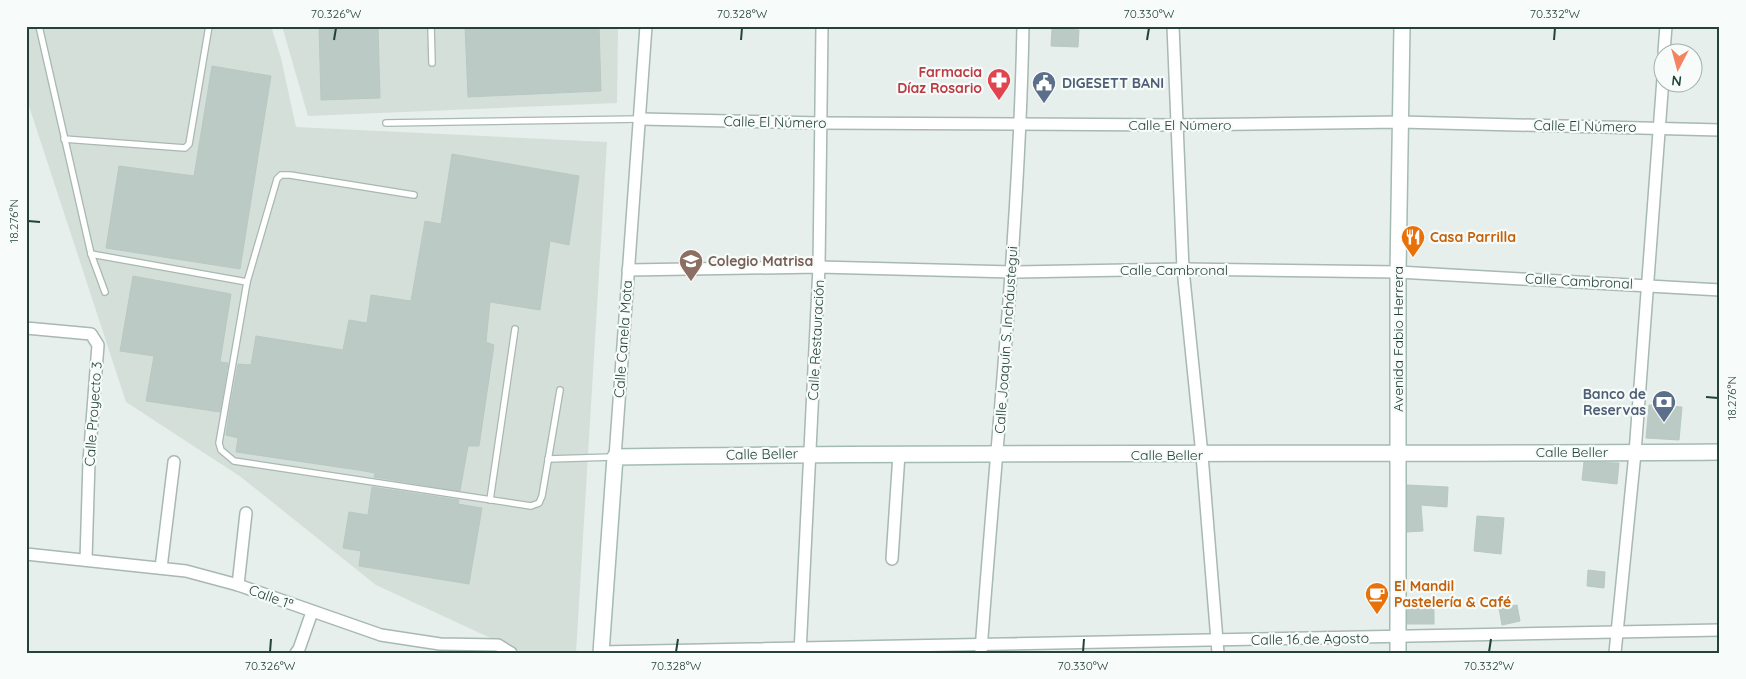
<svg xmlns="http://www.w3.org/2000/svg" width="1746" height="679" font-family="Quicksand,sans-serif">
<rect width="100%" height="100%" fill="#e6efeb"/>
<g fill="#d4dfda">
<path d="M 26,26 L 271,26 L 281,58 L 296,127 L 607,142 L 576,653 L 523,653 L 376,585 L 241,477 L 126,402 L 26,97 Z"/>
<path d="M 282,26 L 618,26 L 617,103 L 308,116 Z"/>
</g>
<g fill="#bbcac4" stroke="#b8c9c2">
<path d="M 319,26 L 378,26 L 380,98 L 321,100 Z"/>
<path d="M 465,26 L 599,26 L 601,91 L 468,97 Z"/>
<path d="M 1052,28 L 1079,30 L 1078,47 L 1051,46 Z"/>
<path d="M 212,66 L 271,76 L 240,269 L 106,248 L 119,166 L 194,176 Z"/>
<path d="M 452,154 L 579,176 L 569,245 L 550,241 L 540,310 L 490,302 L 486,342 L 494,345 L 479,446 L 468,446 L 460,491 L 374,477 L 375,473 L 358,470 L 236,452 L 238,438 L 226,435 L 229,414 L 238,364 L 251,365 L 256,336 L 343,350 L 349,320 L 367,323 L 371,295 L 411,301 L 425,221 L 441,224 Z"/>
<path d="M 133,276 L 231,294 L 220,362 L 228,363 L 220,412 L 146,401 L 154,356 L 120,351 Z"/>
<path d="M 1649,405 L 1682,407 L 1679,440 L 1646,438 Z"/>
<path d="M 1584,462 L 1619,463 L 1617,484 L 1582,480 Z"/>
<path d="M 1407,485 L 1448,487 L 1447,507 L 1421,505 L 1423,531 L 1407,532 Z"/>
<path d="M 372,487 L 459,500 L 458,504 L 482,508 L 469,584 L 359,566 L 361,551 L 343,548 L 349,512 L 368,515 Z"/>
<path d="M 1477,516 L 1504,518 L 1501,554 L 1474,551 Z"/>
<path d="M 1588,570 L 1605,572 L 1604,588 L 1587,586 Z"/>
<rect x="1407" y="603" width="27" height="21"/>
<path d="M 1517,605 L 1520,621 L 1502,625 L 1499,608 Z"/>
</g>
<g fill="none" stroke-linecap="round" stroke-linejoin="round">
<g stroke="#a8b8b2" stroke-width="8">
<g id="lane">
<path d="M 39,26 L 91,254 L 105,292"/>
<path d="M 431,26 L 432,63"/>
<path d="M 386,123 L 641,119"/>
<path d="M 64,139 L 185,148 L 189,144 L 209,26"/>
<path d="M 414,195 L 290,175 L 281,175 L 277,179 L 247,282 L 219,443 L 221,450 L 234,461 L 531,506 L 539,503 L 542,496 L 560,390"/>
<path d="M 91,254 L 247,282"/>
<path d="M 548,459 L 613,457"/>
<path d="M 490,500 L 515,329"/>
</g>
</g>
<g stroke="#a8b8b2" stroke-width="14">
<g id="street">
<path d="M 1173,26 L 1183,269 L 1202,455 L 1218,653"/>
<path d="M 1664,52 L 1666,26"/>
<path d="M 641,119 L 821,123 L 1176,125 L 1401,122 L 1720,130"/>
<path d="M 628,270 L 819,267 L 1012,272 L 1183,269 L 1398,272 L 1720,290"/>
<path d="M 26,328 L 91,334 L 98,345 L 89,461 L 86,560"/>
<path d="M 615,457 L 646,26"/>
<path d="M 26,554 L 186,571 L 238,585 L 381,635 L 440,644 L 498,645 L 511,653"/>
<path d="M 892,559 L 899,454"/>
<path d="M 161,568 L 174,462"/>
<path d="M 238,585 L 246,513"/>
<path d="M 981,651 C 996,443 1019,235 1023,26"/>
<path d="M 601,652 L 1720,630"/>
<path d="M 296,653 L 299,649 L 312,612"/>
<path d="M 800,653 L 819,267 L 822,26"/>
<path d="M 1615,653 L 1635,453 L 1664,65"/>
</g>
</g>
<g stroke="#a4bbb3" stroke-width="18">
<g id="secondary">
<path d="M 601,653 L 615,457 C 983,451 1351,455 1720,452"/>
<path d="M 1398,653 L 1398,272 L 1402,26"/>
</g>
</g>
<use href="#lane" stroke="#fff" stroke-width="5.5"/>
<use href="#street" stroke="#fff" stroke-width="11"/>
<use href="#secondary" stroke="#fff" stroke-width="15"/>
</g>
<path fill="none" stroke="#24423a" stroke-width="2" d="M 334,40 L 336,28M 741,40 L 742,28M 1147,40 L 1149,28M 1554,40 L 1555,28M 28,221 L 40,222M 1706,397 L 1718,398M 270,652 L 271,639M 676,652 L 678,639M 1083,652 L 1084,639M 1489,652 L 1491,639"/>
<defs>
<g id="pharmacy-pin" transform="scale(1.25)"><path d="M0 17L-7.5 6A9.5 9.5 0 1 1 7.5 6Z" fill="#e0444e" stroke="#f7fbf9"/><path d="M-2-6h4v4h4v4h-4v4h-4v-4h-4v-4h4Z" fill="#fff"/></g>
<g id="civic-pin" transform="scale(1.25)"><path d="M0 17L-7.5 6A9.5 9.5 0 1 1 7.5 6Z" fill="#5c6f8a" stroke="#f7fbf9"/><path d="M-.6-6.5H3V-4.5H.6V-3L4-1V1h2V6H-6V1h2V-1L-.6-3ZM-1.2 2.5V6h2.4V2.5Z" fill="#fff"/></g>
<g id="restaurant-pin" transform="scale(1.25)"><path d="M0 17L-7.5 6A9.5 9.5 0 1 1 7.5 6Z" fill="#e8710a" stroke="#f7fbf9"/><path d="M-5-6h1v4h1v-4h1v4h1v-4h1v5L-1.5 .5V6h-2V.5L-5-1ZM5-6V6H3V1.5H1.5Q1.5-4 5-6Z" fill="#fff"/></g>
<g id="school-pin" transform="scale(1.25)"><path d="M0 17L-7.5 6A9.5 9.5 0 1 1 7.5 6Z" fill="#8d6e63" stroke="#f7fbf9"/><path d="M0-5L7-2L0 1L-7-2ZM-4 1L0 2.5L4 1V4Q0 6-4 4Z" fill="#fff"/></g>
<g id="bank-pin" transform="scale(1.25)"><path d="M0 17L-7.5 6A9.5 9.5 0 1 1 7.5 6Z" fill="#5c6f8a" stroke="#f7fbf9"/><path d="M-6-4H6V4H-6ZM0-2.3a2.3 2.3 0 1 0 0 4.6a2.3 2.3 0 1 0 0-4.6Z" fill="#fff"/></g>
<g id="cafe-pin" transform="scale(1.25)"><path d="M0 17L-7.5 6A9.5 9.5 0 1 1 7.5 6Z" fill="#e8710a" stroke="#f7fbf9"/><path d="M-5.5-4.5H6V0H3Q3 3.5 0 3.5H-2.5Q-5.5 3.5-5.5 0ZM3-3.2v2h1.7v-2ZM-6 4.5H4V6H-6Z" fill="#fff"/></g>
</defs>
<g fill-rule="evenodd">
<use href="#pharmacy-pin" x="999" y="80"/>
<use href="#civic-pin" x="1044" y="83"/>
<use href="#restaurant-pin" x="1413" y="237"/>
<use href="#school-pin" x="691" y="261"/>
<use href="#bank-pin" x="1664" y="402"/>
<use href="#cafe-pin" x="1377" y="594"/>
</g>
<g text-anchor="middle" dominant-baseline="central" stroke-width="4.5" stroke-linejoin="round" paint-order="stroke">
<g font-size="14" font-weight="bold" fill="#be3a42" stroke="#f7fbf9" text-anchor="end">
<text x="982" y="72">Farmacia<tspan x="982" dy="16">Díaz Rosario</tspan></text>
</g>
<g font-size="14" font-weight="bold" fill="#4e5e75" stroke="#f7fbf9" text-anchor="start">
<text x="1062" y="83">DIGESETT BANI</text>
<text x="1646" y="394" text-anchor="end">Banco de<tspan x="1646" dy="16">Reservas</tspan></text>
</g>
<g font-size="14" fill="#24423a" stroke="#f7fbf9">
<text transform="translate(775 122) rotate(1)">Calle El Número</text>
<text x="1180" y="125">Calle El Número</text>
<text transform="translate(1585 126) rotate(1)">Calle El Número</text>
<text x="1174" y="270">Calle Cambronal</text>
<text transform="translate(1579 281) rotate(3)">Calle Cambronal</text>
<text transform="translate(623 339) rotate(-86)">Calle Canela Mota</text>
<text transform="translate(1398 339) rotate(-90)">Avenida Fabio Herrera</text>
<text transform="translate(816 340) rotate(-87)">Calle Restauración</text>
<text transform="translate(1006 340) rotate(-86)">Calle Joaquín S. Incháustegui</text>
<text transform="translate(93 414) rotate(-86)">Calle Proyecto 3</text>
<text x="1572" y="452">Calle Beller</text>
<text transform="translate(762 454) rotate(-1)">Calle Beller</text>
<text x="1167" y="455">Calle Beller</text>
<text transform="translate(271 597) rotate(20)">Calle 1ª</text>
<text transform="translate(1310 639) rotate(-1)">Calle 16 de Agosto</text>
</g>
<g font-size="14" font-weight="bold" fill="#c56008" stroke="#f7fbf9" text-anchor="start">
<text x="1430" y="237">Casa Parrilla</text>
<text x="1394" y="586">El Mandil<tspan x="1394" dy="16">Pastelería &amp; Café</tspan></text>
</g>
<g font-size="14" font-weight="bold" fill="#785e54" stroke="#f7fbf9" text-anchor="start">
<text x="708" y="261">Colegio Matrisa</text>
</g>
</g>
<rect width="1746" height="679" fill="none" stroke="#f7fbf9" stroke-width="55"/>
<g transform="translate(1678 68) rotate(186)"><circle r="24" fill="#f7fbf9" stroke="#a3b1ad"/>
<path d="M0-4L9 19L0 12L-9 19Z" fill="#f4845f"/>
<text y="-8" font-size="14" font-weight="bold" text-anchor="middle" fill="#24423a">N</text>
</g>
<rect x="28" y="28" width="1690" height="624" fill="none" stroke="#24423a" stroke-width="2"/>
<g font-size="12" text-anchor="middle" fill="#24423a">
<text x="336" y="18">70.326°W</text>
<text x="742" y="18">70.328°W</text>
<text x="1149" y="18">70.330°W</text>
<text x="1555" y="18">70.332°W</text>
<text transform="translate(14 221) rotate(-90)" y="4">18.276°N</text>
<text transform="translate(1732 398) rotate(-90)" y="4">18.276°N</text>
<text x="270" y="670">70.326°W</text>
<text x="676" y="670">70.328°W</text>
<text x="1083" y="670">70.330°W</text>
<text x="1489" y="670">70.332°W</text>
</g>
</svg>
